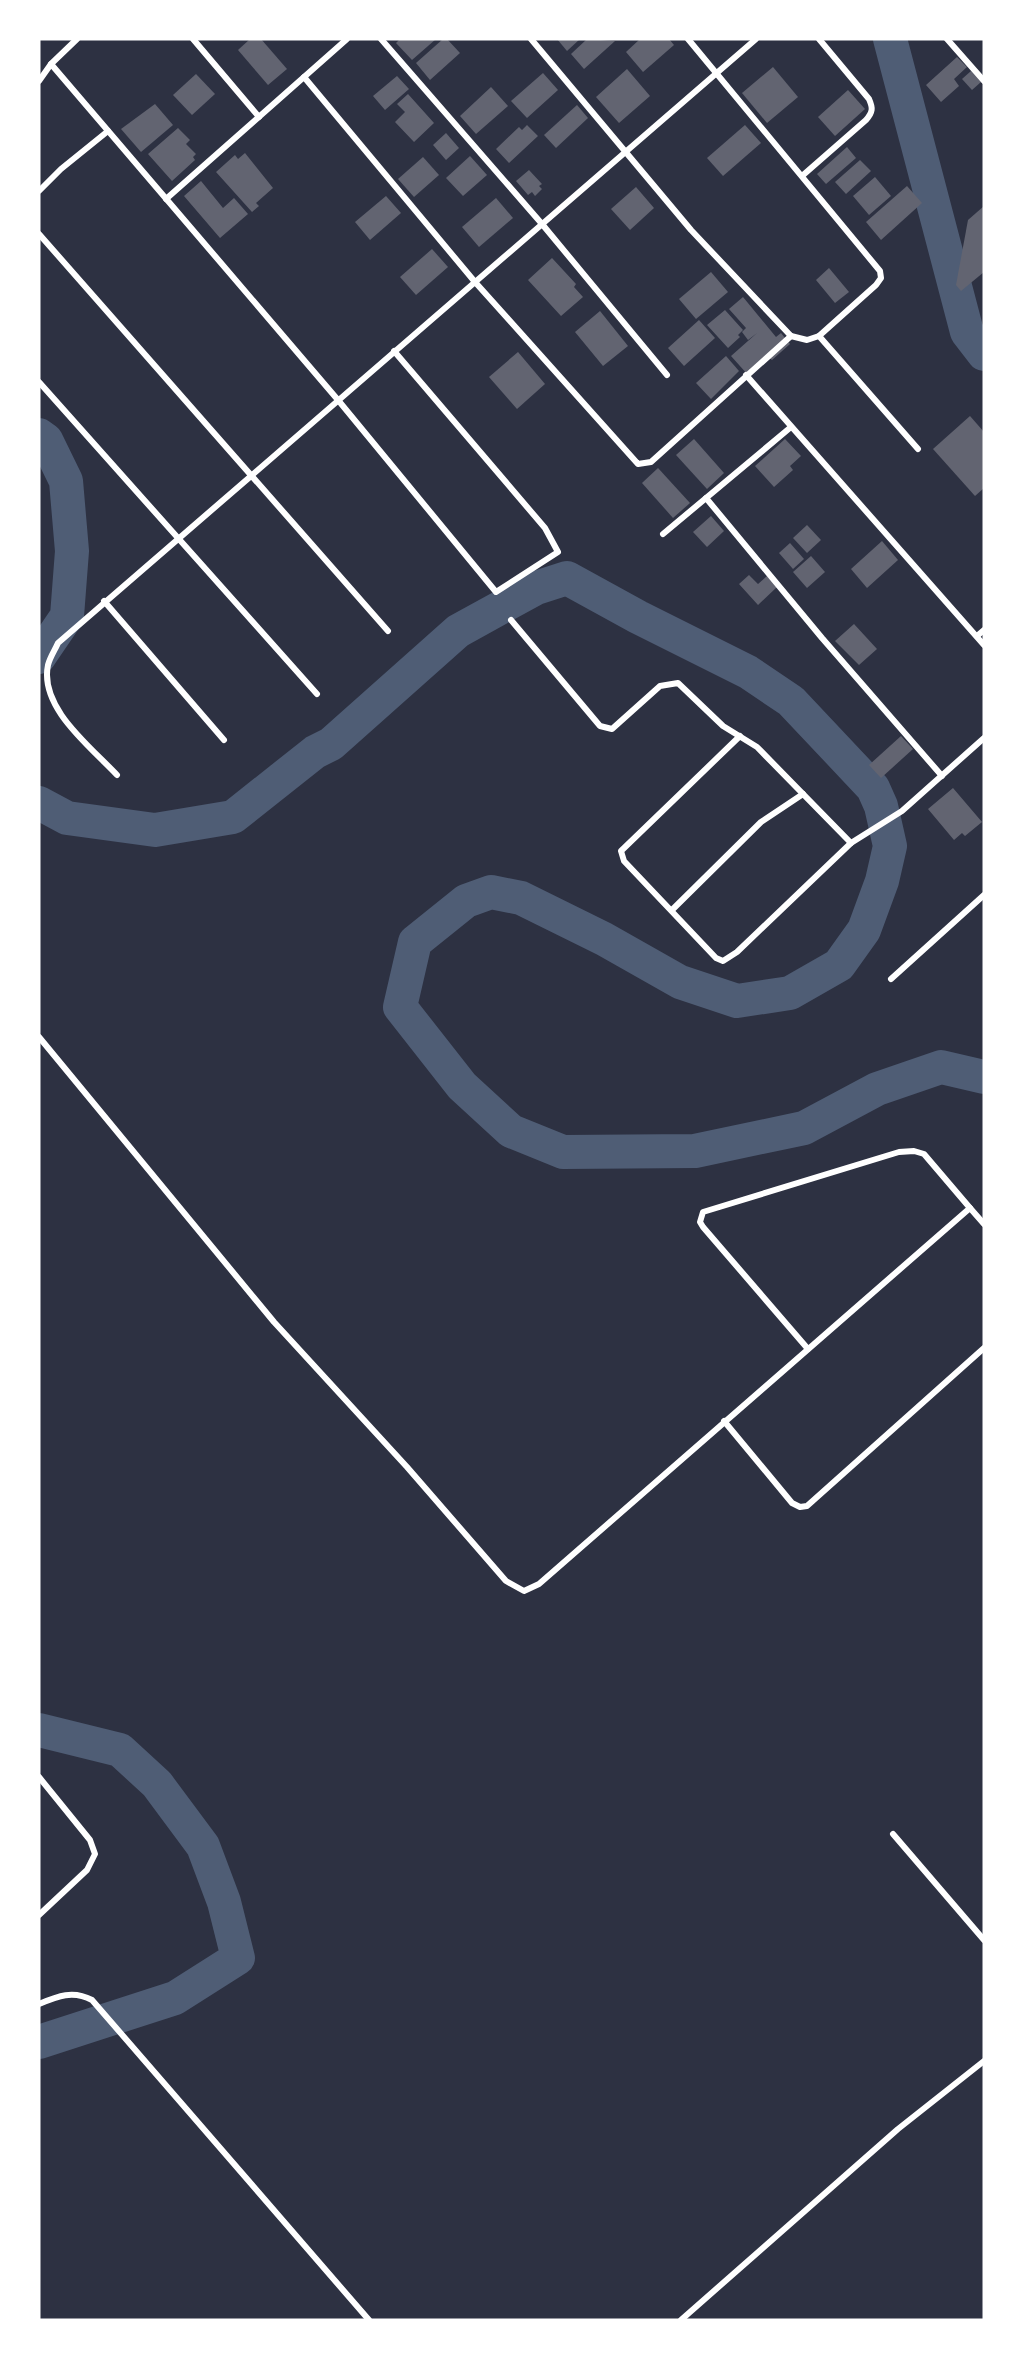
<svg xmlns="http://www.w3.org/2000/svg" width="1023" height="2359" font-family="'DM Sans',sans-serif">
<rect width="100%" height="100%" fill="#2d3142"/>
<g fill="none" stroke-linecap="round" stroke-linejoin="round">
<g stroke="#4f5d75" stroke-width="34">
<path d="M 890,39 L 967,332 L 984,354"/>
<path d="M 39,435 L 46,440 L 66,481 L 72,551 L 67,616 L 39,657"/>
<path d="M 39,803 L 67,818 L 155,830 L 233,817 L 315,752 L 331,744 L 458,631 L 536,588 L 567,578 L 638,617 L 748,672 L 791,701 L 873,788 L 881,806 L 890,846 L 882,881 L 864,930 L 839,965 L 790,993 L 737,1001 L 680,982 L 604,939 L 521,898 L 491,892 L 466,901 L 415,942 L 400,1007 L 462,1086 L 511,1131 L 563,1152 L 695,1151 L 804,1128 L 877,1089 L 941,1067 L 984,1077"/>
<path d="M 39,1730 L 120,1750 L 157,1784 L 203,1846 L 224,1902 L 238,1958 L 175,1998 L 39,2042"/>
</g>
</g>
<g fill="#626471">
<path d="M 250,39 L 261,39 L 287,69 L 268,85 L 238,50 Z"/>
<path d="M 400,39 L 436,39 L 412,60 L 396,43 Z"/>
<path d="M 443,39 L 447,39 L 460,53 L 430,80 L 416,63 Z"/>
<path d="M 557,39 L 580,39 L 567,51 Z"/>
<path d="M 587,39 L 615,41 L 584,69 L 571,54 Z"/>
<path d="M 640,39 L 669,39 L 674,45 L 643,72 L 626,52 Z"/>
<path d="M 957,57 L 967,67 L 954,79 L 959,86 L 941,102 L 926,85 Z"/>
<path d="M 773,67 L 798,97 L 767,123 L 742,93 Z"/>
<path d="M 627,69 L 650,96 L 619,123 L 596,97 Z"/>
<path d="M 971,71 L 981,82 L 972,90 L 962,79 Z"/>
<path d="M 543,73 L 558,90 L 527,118 L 511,101 Z"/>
<path d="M 196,74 L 215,94 L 192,115 L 173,95 Z"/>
<path d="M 397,76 L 409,89 L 385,110 L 373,96 Z"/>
<path d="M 491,87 L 508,106 L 476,134 L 460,116 Z"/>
<path d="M 848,90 L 865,109 L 835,136 L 818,117 Z"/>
<path d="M 408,94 L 434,123 L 414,142 L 395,122 L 405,112 L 397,104 Z"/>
<path d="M 155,104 L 173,125 L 141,152 L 121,129 Z"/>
<path d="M 577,105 L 588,118 L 556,148 L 544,135 Z"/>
<path d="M 527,125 L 538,136 L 509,163 L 496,149 L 519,127 L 522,130 Z"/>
<path d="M 745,125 L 761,143 L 723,176 L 707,158 Z"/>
<path d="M 178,128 L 190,140 L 186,144 L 196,154 L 193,157 L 195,160 L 172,181 L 148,154 Z"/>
<path d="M 446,133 L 459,148 L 446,160 L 433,145 Z"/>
<path d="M 847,147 L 856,158 L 826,184 L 817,174 Z"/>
<path d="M 245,153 L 273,188 L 256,203 L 259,206 L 252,212 L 216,172 L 235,155 L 238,159 Z"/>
<path d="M 470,156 L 487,175 L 463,196 L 446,178 Z"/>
<path d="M 423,157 L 439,175 L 414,197 L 398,179 Z"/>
<path d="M 860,160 L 871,171 L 846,194 L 835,182 Z"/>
<path d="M 529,170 L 542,184 L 539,186 L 542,189 L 535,196 L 532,192 L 528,195 L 516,181 Z"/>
<path d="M 875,177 L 891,196 L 869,215 L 853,196 Z"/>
<path d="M 201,181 L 223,208 L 234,198 L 248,214 L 220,238 L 184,196 Z"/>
<path d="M 907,186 L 922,203 L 881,240 L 866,222 Z"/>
<path d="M 636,187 L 654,208 L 630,230 L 611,209 Z"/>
<path d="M 386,196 L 401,213 L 370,240 L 355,222 Z"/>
<path d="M 496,198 L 513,218 L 479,247 L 462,227 Z"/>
<path d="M 984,206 L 984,272 L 961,291 L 956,285 L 968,220 Z"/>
<path d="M 432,249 L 448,267 L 416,295 L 400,277 Z"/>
<path d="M 552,258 L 576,284 L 574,287 L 583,297 L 561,316 L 528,280 Z"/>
<path d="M 829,268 L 849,292 L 835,303 L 816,280 Z"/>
<path d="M 711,272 L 728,292 L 696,319 L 679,299 Z"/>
<path d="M 743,297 L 776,337 L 781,333 L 790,344 L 772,360 L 768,357 L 748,375 L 731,356 L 757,333 L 748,340 L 742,332 L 746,328 L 729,309 Z"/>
<path d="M 725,310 L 743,330 L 738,335 L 740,337 L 728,348 L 707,325 Z"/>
<path d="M 600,311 L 628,346 L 603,366 L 575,332 Z"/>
<path d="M 699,320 L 715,338 L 684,366 L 668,348 Z"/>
<path d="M 518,352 L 545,384 L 517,409 L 489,377 Z"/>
<path d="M 726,356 L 739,371 L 711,399 L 696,383 Z"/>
<path d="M 970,416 L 984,432 L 984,488 L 975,496 L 933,449 Z"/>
<path d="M 694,439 L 724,473 L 707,489 L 676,455 Z"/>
<path d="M 785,439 L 801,456 L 790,466 L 793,470 L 774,487 L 755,466 Z"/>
<path d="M 658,468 L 690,503 L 673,518 L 642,483 Z"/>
<path d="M 711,516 L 724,531 L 707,547 L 693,532 Z"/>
<path d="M 807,525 L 821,540 L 807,553 L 793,538 Z"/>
<path d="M 882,541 L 898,560 L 867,588 L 851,569 Z"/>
<path d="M 790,543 L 804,559 L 793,569 L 779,553 Z"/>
<path d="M 811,556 L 825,572 L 807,588 L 793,572 Z"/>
<path d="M 749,575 L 758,584 L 767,576 L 777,587 L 758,605 L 739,584 Z"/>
<path d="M 854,624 L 877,649 L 859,665 L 835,641 Z"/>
<path d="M 901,736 L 913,749 L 881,778 L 869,765 Z"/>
<path d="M 953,788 L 982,822 L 965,836 L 962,833 L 954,840 L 928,809 Z"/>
</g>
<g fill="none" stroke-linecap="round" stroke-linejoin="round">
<g stroke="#fff" stroke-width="6">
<path d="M 193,39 L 259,117"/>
<path d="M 381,39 L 542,224 L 667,375"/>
<path d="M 531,39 L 691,230 L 791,336 L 807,340 L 819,336 L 918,449"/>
<path d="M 688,39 L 880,271 L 881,278 L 876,285 L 819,336"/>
<path d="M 947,39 L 984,81"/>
<path d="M 51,64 L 338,400 L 496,592 L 558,552 L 545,528 L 394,351"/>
<path d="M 304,77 L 475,282 L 638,464 L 651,462 L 791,336"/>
<path d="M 39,81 L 51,64 L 77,39"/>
<path d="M 802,176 L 866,120 C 873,112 873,108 869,99 L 819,39"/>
<path d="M 39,191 L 61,169 L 108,131"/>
<path d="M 166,199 L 347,39"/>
<path d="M 39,234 L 388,631"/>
<path d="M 746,375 L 984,645"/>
<path d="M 39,382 L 317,694"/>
<path d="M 706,498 L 822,638 L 942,776"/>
<path d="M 663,534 L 791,427"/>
<path d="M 104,601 L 224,740"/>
<path d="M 511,620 L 600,726 L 612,729 L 660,686 L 678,683 L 723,726 L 757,747 L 851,843"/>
<path d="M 977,636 L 984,630"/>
<path d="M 740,736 L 621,851 L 624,861 L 716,958 L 723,961 L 737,952 L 851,843 L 902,811 L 984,738"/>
<path d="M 117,775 C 91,747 39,708 48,665 C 50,657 55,650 58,643 L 756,39"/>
<path d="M 673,909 L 761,822 L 803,794"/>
<path d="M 891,979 L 984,895"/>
<path d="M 39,1037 L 274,1322 L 407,1467 L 506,1581 L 524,1591 L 539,1584 L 970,1208 L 984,1224"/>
<path d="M 808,1349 L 703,1227 L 700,1222 L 703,1212 L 899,1152 L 914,1151 L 924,1154 L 970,1208"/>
<path d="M 724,1421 L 792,1503 L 800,1507 L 807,1506 L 984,1348"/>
<path d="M 39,1777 L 90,1840 L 95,1854 L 87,1870 L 39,1915"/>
<path d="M 893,1834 L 984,1940"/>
<path d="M 39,2004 C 58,1996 73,1990 92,2000 L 369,2320"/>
<path d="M 681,2320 L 898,2129 L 984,2061"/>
</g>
</g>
<rect width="1023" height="2359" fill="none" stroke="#ffffff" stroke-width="81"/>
</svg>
